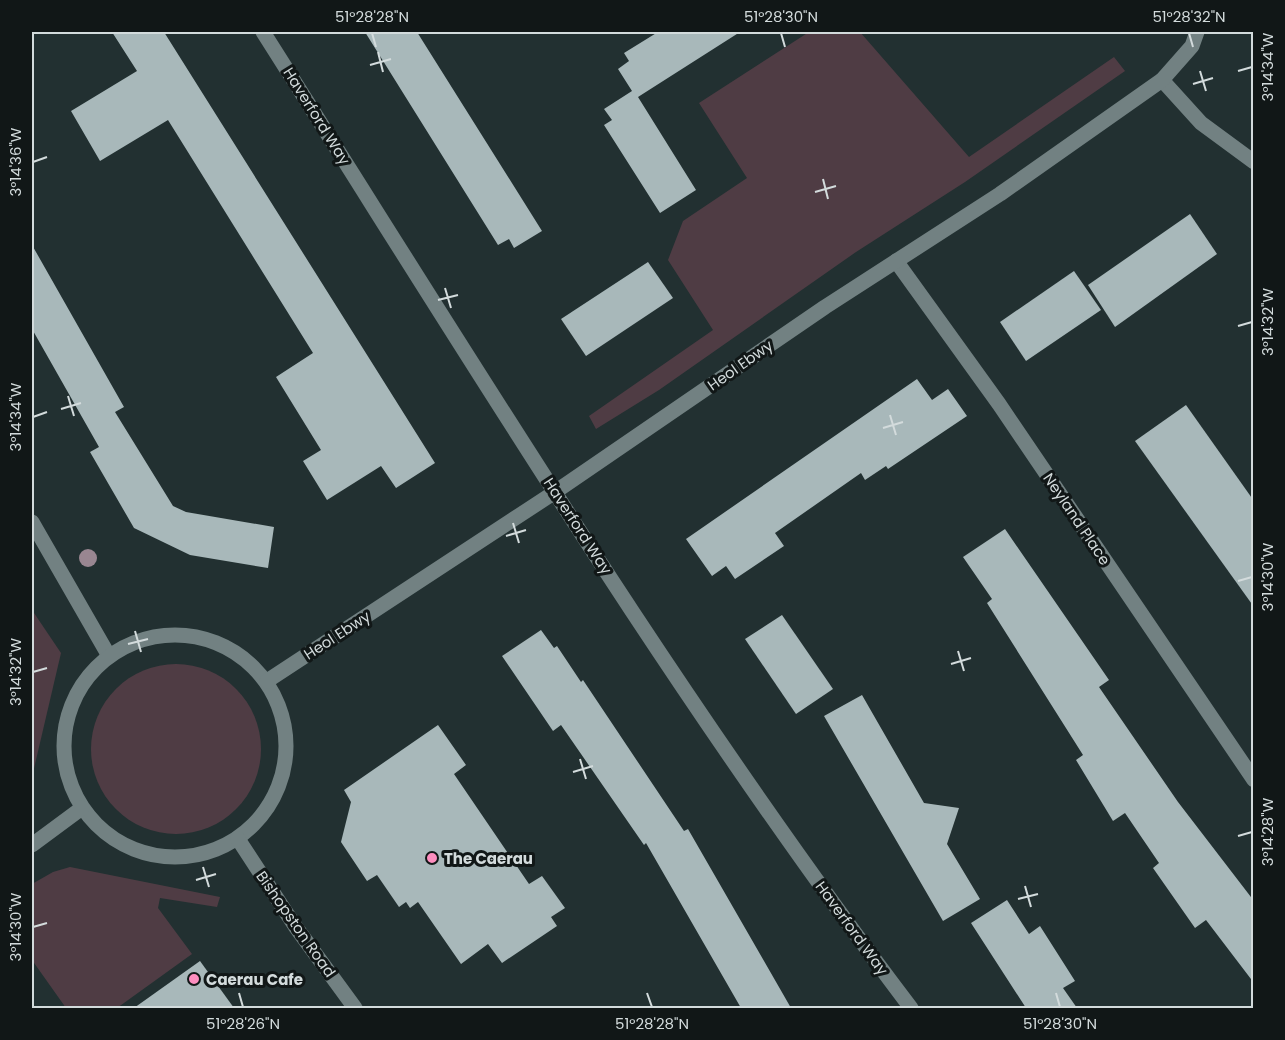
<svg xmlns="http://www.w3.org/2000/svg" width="1285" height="1040" font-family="Poppins,sans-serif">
<rect width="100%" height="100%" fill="#223031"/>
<g fill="#4f3c44">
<path d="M 809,32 L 860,32 L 969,157 L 1114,57 L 1125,71 L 965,182 L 856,252 L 659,390 L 596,429 L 589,416 L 713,330 L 668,260 L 683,221 L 747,178 L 699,103 Z"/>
<path d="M 32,610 L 61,653 L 32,777 Z"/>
<circle cx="176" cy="749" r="85"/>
<path d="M 70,867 L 220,897 L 217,907 L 160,898 L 158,908 L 192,954 L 117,1008 L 66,1008 L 32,960 L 32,884 L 53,872 Z"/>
</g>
<g fill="#a8b8ba">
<path d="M 112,32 L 164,32 L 435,463 L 396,488 L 381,466 L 327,500 L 303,461 L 321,450 L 276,377 L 313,353 L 168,120 L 100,161 L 71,111 L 137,71 Z"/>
<path d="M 365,32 L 417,32 L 542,231 L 514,248 L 509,239 L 498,245 Z"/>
<path d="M 658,32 L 740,32 L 638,97 L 696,190 L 660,213 L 604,125 L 612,120 L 604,109 L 632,91 L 618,69 L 629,61 L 624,53 Z"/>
<path d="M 1190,214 L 1217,254 L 1115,327 L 1088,285 Z"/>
<path d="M 32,245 L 124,407 L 115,412 L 173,506 L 186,512 L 274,527 L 268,568 L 190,555 L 134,528 L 90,452 L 99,447 L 32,329 Z"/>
<path d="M 648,262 L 673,298 L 586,356 L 561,319 Z"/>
<path d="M 1074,271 L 1101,310 L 1026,361 L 1000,322 Z"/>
<path d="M 917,379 L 932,400 L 948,389 L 967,416 L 888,469 L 886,466 L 865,480 L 861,473 L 775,533 L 784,546 L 735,579 L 726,566 L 712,576 L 686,539 Z"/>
<path d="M 1186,405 L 1254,501 L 1254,607 L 1135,441 Z"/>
<path d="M 1005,529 L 1109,680 L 1099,687 L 1178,802 L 1254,901 L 1254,983 L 1206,920 L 1195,928 L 1153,868 L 1159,863 L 1125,813 L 1113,821 L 1076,760 L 1083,755 L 987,603 L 992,599 L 963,557 Z"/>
<path d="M 782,615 L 833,689 L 796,714 L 745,639 Z"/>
<path d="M 541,630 L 554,648 L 557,646 L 581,682 L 583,680 L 684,831 L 688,829 L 791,1008 L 741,1008 L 646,843 L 644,845 L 561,725 L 553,731 L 502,656 Z"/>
<path d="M 862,695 L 924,803 L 959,808 L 947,844 L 980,899 L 943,921 L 824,716 Z"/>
<path d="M 438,725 L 466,765 L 454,774 L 529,884 L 542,876 L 565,908 L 551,917 L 557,926 L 502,963 L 488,944 L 461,964 L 418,902 L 410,908 L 406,902 L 399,907 L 377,875 L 367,881 L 341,842 L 351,802 L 344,790 Z"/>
<path d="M 1007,900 L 1029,934 L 1040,926 L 1075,981 L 1063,988 L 1077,1008 L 1026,1008 L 971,923 Z"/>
<path d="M 200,961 L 234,1008 L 134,1008 Z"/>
</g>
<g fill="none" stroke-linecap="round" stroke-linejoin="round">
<g stroke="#728182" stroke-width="15">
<path d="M 263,32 C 472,361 675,697 911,1008"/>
<path d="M 1162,80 L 1201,123 L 1254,162"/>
<path d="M 896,261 L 999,404 L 1254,780"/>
<path d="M 32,522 L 109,656"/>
<circle cx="175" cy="746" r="111"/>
<path d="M 267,681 L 555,492 L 825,307 L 1000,194 L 1162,80 L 1192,46 L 1197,32"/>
<path d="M 238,839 L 295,926 L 355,1008"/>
<path d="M 32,845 L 82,808"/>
</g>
</g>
<circle fill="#998691" cx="88" cy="558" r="9"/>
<path fill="none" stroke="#d3dbdc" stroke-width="2" d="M 372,33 L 376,47M 781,33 L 785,47M 1189,33 L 1193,47M 378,52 L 383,72M 370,65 L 391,59M 1200,71 L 1206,91M 1238,71 L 1252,67M 1193,84 L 1213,78M 33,162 L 47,157M 823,179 L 828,199M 815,192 L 836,186M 445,288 L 451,308M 438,300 L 458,295M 1238,326 L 1252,322M 68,396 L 74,416M 61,409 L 81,403M 890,415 L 896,435M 33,417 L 47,412M 883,428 L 903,422M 513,523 L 519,543M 506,536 L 526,530M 1238,581 L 1252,577M 135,631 L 141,652M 128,644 L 148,639M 958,651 L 964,671M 951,664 L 971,658M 33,672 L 47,668M 580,759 L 586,779M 573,772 L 593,766M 1238,836 L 1252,832M 203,867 L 209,887M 196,880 L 216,874M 1025,886 L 1031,907M 1018,899 L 1038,894M 33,927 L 47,923M 239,993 L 243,1007M 647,993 L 652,1007M 1056,993 L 1060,1007"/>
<g fill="#fd8ebf" stroke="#111717" stroke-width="2">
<circle cx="432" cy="858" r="6"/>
<circle cx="194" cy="979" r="6"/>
</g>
<g text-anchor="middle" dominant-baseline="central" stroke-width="6" stroke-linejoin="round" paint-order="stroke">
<g font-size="15" fill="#d3dbdc" stroke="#111717">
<text transform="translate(317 116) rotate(58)">Haverford Way</text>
<text transform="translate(740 365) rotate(-35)">Heol Ebwy</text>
<text transform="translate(1077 519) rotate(56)">Neyland Place</text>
<text transform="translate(578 526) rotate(57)">Haverford Way</text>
<text transform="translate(337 635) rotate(-33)">Heol Ebwy</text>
<text transform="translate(296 924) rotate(55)">Bishopston Road</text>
<text transform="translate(852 928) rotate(54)">Haverford Way</text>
</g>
<g font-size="15" font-weight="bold" fill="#d3dbdc" stroke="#111717" text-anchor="start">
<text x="444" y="858">The Caerau</text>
<text x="206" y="979">Caerau Cafe</text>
</g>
</g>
<rect width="1285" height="1040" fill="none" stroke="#111717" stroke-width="66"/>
<rect x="33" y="33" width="1219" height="974" fill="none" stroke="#d3dbdc" stroke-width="2"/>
<g font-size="15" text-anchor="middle" fill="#d3dbdc">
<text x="372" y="22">51°28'28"N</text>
<text x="781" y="22">51°28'30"N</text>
<text x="1189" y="22">51°28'32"N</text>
<text transform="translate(1268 67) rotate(-90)" y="5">3°14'34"W</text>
<text transform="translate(16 162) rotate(-90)" y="5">3°14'36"W</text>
<text transform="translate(1268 322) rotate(-90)" y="5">3°14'32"W</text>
<text transform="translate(16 417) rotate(-90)" y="5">3°14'34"W</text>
<text transform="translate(1268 577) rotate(-90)" y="5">3°14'30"W</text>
<text transform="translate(16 672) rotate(-90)" y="5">3°14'32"W</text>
<text transform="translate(1268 832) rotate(-90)" y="5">3°14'28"W</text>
<text transform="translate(16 927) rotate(-90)" y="5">3°14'30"W</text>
<text x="243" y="1029">51°28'26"N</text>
<text x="652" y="1029">51°28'28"N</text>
<text x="1060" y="1029">51°28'30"N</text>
</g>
</svg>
